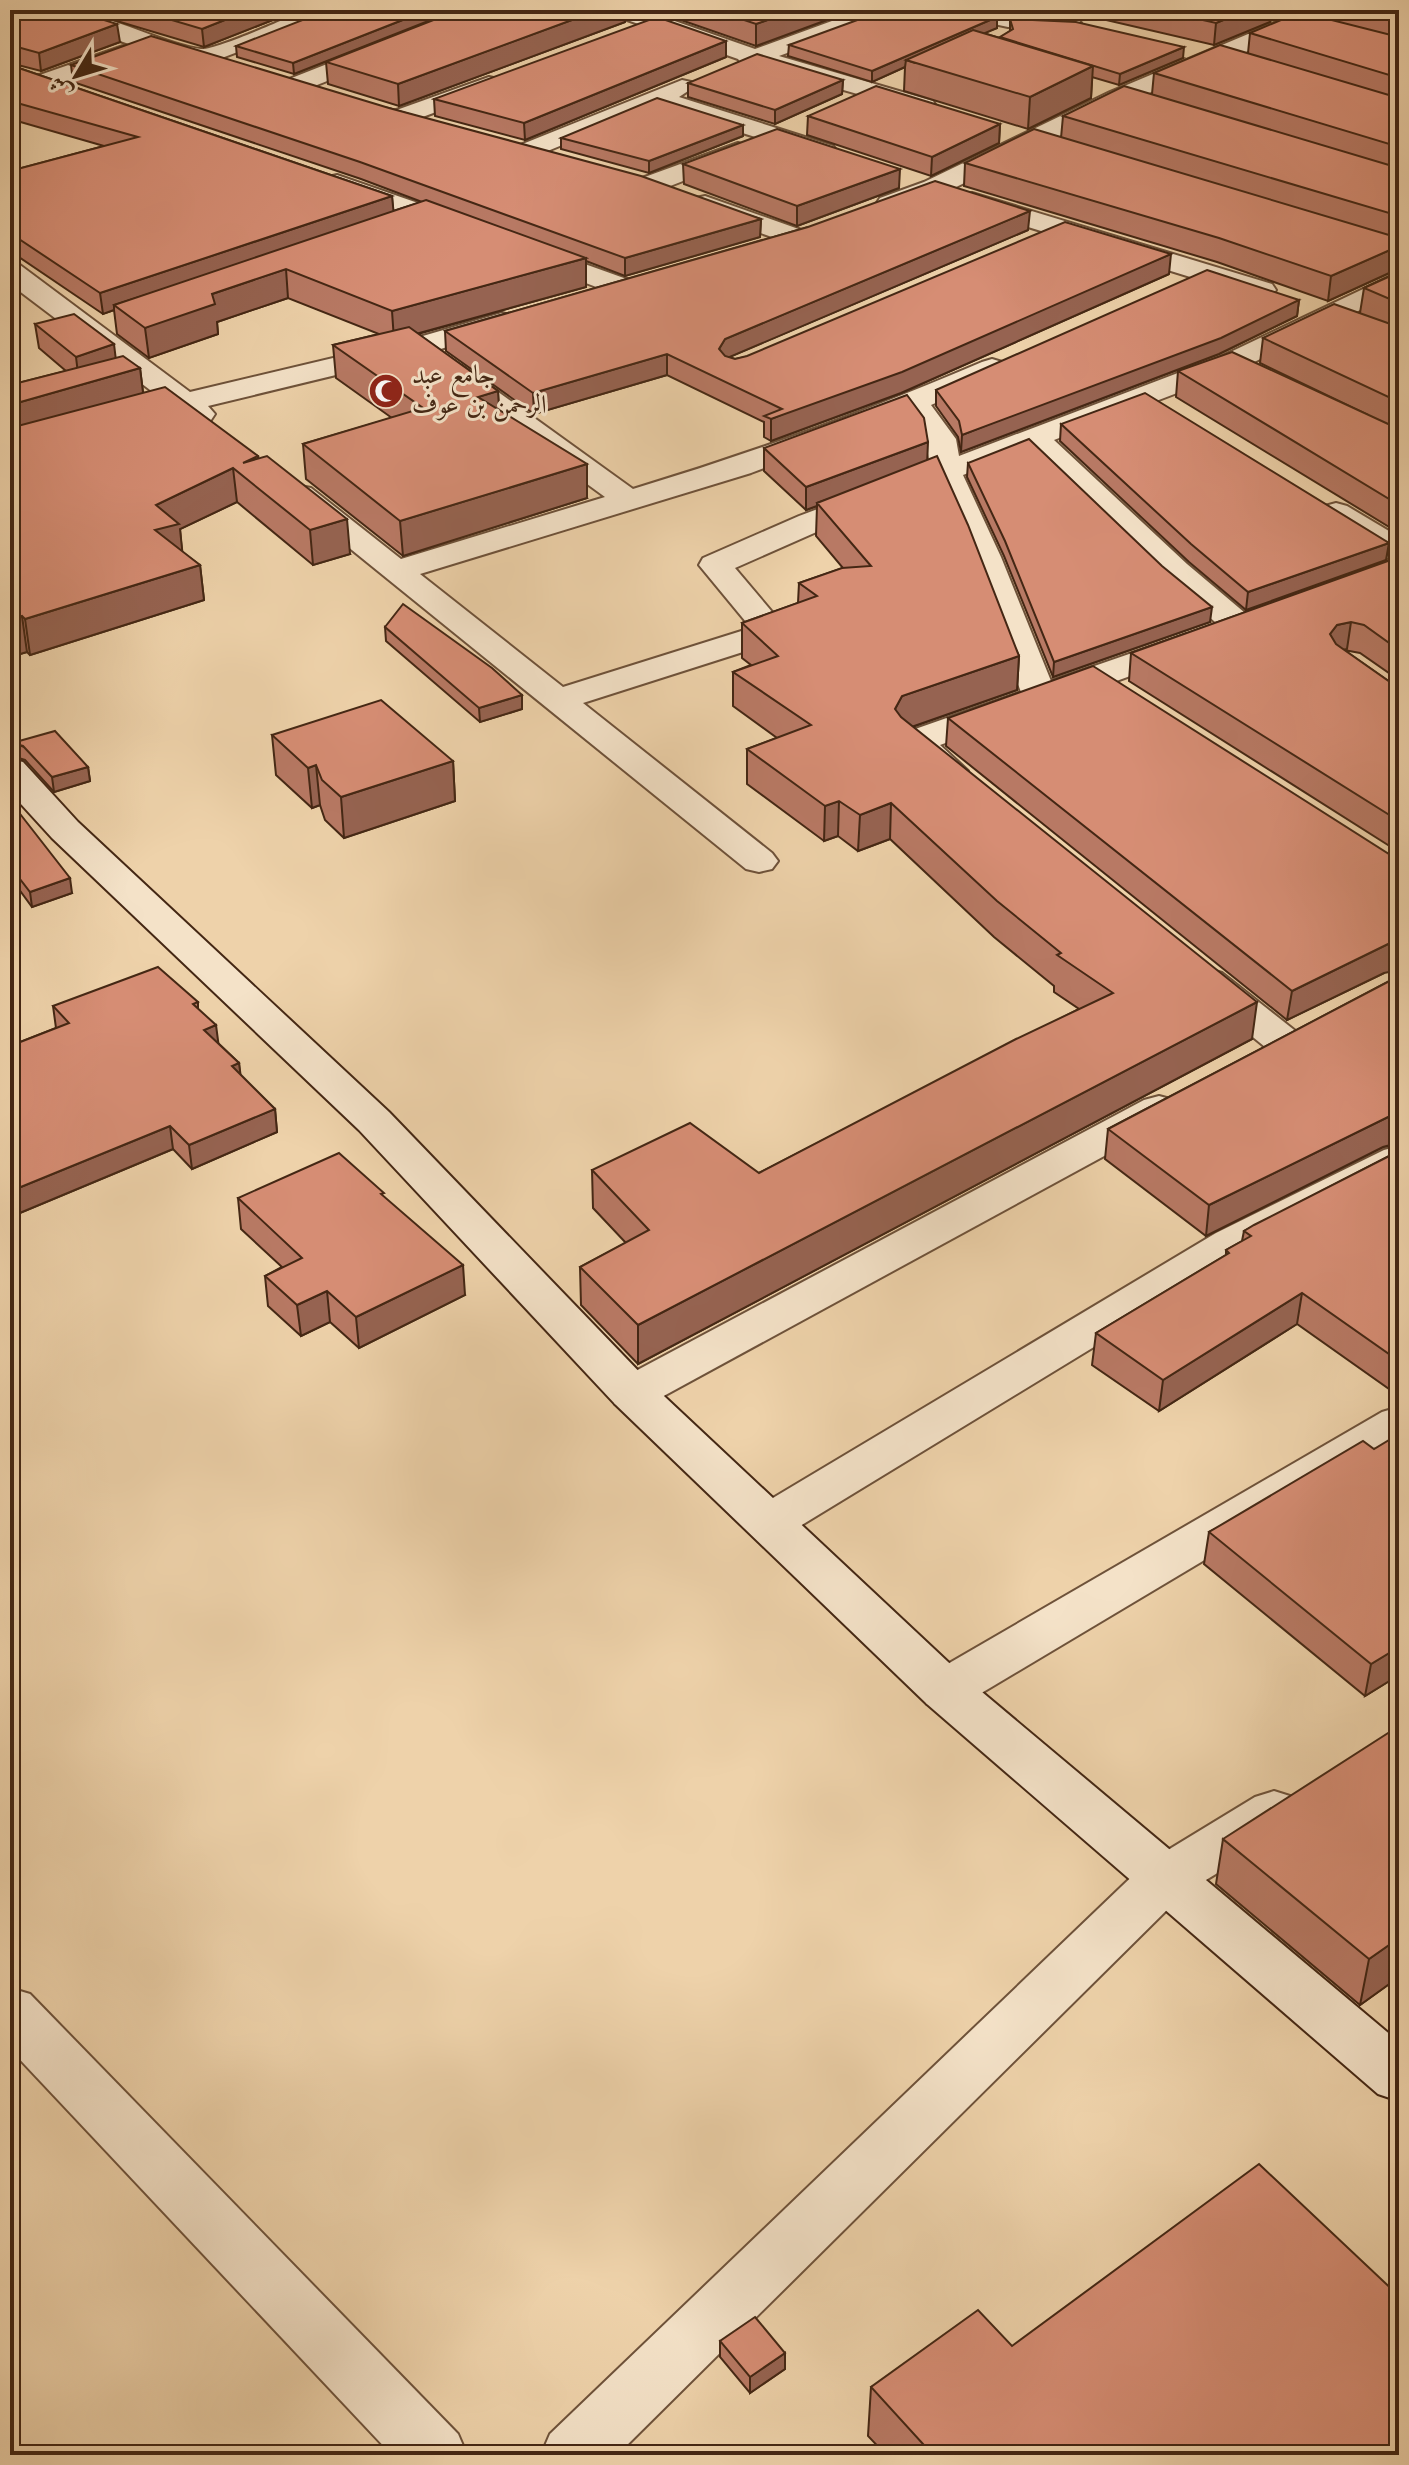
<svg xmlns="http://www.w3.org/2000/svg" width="1409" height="2465" font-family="'Old Standard TT',Amiri,serif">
<rect width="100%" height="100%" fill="#eed2aa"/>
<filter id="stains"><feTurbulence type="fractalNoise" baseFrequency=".0025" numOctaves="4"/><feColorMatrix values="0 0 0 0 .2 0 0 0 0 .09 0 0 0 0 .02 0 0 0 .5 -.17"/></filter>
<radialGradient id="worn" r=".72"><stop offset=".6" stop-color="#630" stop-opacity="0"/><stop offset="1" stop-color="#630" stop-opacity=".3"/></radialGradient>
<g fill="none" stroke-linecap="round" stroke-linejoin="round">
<g stroke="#6e523a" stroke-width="4">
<g id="street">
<path d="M 306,10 L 339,10 L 335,15 L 206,64 L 136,47 L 139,51 L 135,56 L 52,87 L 34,87 L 31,82 L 34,77 L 129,44 L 70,24 L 66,19 L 70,14 C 96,8 167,46 201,49 C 217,50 286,18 306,10 Z"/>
<path d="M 464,10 L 497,10 L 493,15 L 302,91 L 284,91 L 281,86 L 284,81 Z"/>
<path d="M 609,10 L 643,10 L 755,49 L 862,10 L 940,10 L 937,16 L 929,18 L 869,23 L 779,56 L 933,101 L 936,106 L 933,111 L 924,113 L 756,65 L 742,64 L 738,59 L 613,15 Z"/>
<path d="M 948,10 L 1069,16 L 1077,18 L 1081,23 L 1077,28 L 1069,30 L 1008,27 L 952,15 Z"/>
<path d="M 1305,10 L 1337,10 L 1333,15 L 1128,102 L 942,194 L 898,210 L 880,210 L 876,204 L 880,198 L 924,182 L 1110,92 Z"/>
<path d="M 489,77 L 498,79 L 501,84 L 498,89 L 409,122 L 391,122 L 388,117 L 391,112 Z"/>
<path d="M 682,80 L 691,82 L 694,87 L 679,97 L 833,146 L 837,151 L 833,156 L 815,156 L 657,106 L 533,157 L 515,157 L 511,152 L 515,147 Z"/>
<path d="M 738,143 L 747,146 L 751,151 L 747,156 L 660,190 L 642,190 L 638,184 L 642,178 Z"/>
<path d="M 337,175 L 470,221 L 474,227 L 470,233 L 452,233 L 328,189 L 324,183 L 328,177 Z"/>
<path d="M 972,193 L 1272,284 L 1276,290 L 1272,296 L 1262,298 L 1252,296 L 963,207 L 959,201 L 963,195 Z"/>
<path d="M 705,196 L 807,232 L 811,238 L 807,244 L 797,246 L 696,210 L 692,204 L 696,198 Z"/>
<path d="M 529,244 L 635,282 L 639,288 L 635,294 L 625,296 L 615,294 L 519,258 L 515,252 L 519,246 Z"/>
<path d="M 10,263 L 20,265 L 190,392 L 409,340 L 502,313 L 512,316 L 516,322 L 512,328 L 427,353 L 208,406 L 215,414 L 211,420 L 200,423 L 180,413 L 10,461 L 10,442 L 162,399 L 10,284 Z"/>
<path d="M 1399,272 L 1399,291 L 1240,369 L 1054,440 L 1187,564 L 1251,618 L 1256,625 L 1251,632 L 1239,635 L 1227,632 L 1163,578 L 1029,450 L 963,475 L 1001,557 L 1051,681 L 1187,634 L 1199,637 L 1204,644 L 1199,651 L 940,745 L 968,771 L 963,779 C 937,785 911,763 896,742 L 901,734 L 1021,692 L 969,557 L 937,485 L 821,530 L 735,568 L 789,632 L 784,639 L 583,703 L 772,853 L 778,861 L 772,869 L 759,872 L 746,869 L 284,495 L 289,488 L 300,486 L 311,488 L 401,559 L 605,497 L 442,378 L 437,372 L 442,366 L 452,363 L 462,366 L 633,489 C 752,453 868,411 982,362 L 992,359 L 1002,362 L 1007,368 L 1002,374 L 931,405 L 956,439 L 959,456 L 1220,357 ZM 907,414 L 926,440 L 930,467 L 799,516 L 703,558 L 699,565 L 751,628 L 563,687 L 420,574 L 751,473 Z"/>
<path d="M 1336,503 L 1347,506 L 1399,537 L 1399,561 L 1388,558 L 1325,520 L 1320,513 L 1325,506 Z"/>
<path d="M 1208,969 L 1222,973 L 1298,1033 L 1304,1042 L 1298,1051 L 1284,1054 L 1270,1051 L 1194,989 L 1188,981 L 1194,973 Z"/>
<path d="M 1159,1096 L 1174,1100 L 1180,1109 L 1174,1118 L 649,1404 L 632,1409 L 615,1404 L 609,1393 L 615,1382 L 1144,1100 Z"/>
<path d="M 1399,1146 L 1399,1176 L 1248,1253 L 787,1534 L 770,1539 L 753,1534 L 746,1522 L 753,1510 L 1216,1233 L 1384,1150 Z"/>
<path d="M 1399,1407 L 1399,1444 L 963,1704 L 945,1709 L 927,1704 L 919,1690 L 927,1676 L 1382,1412 Z"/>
<path d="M 1274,1791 L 1293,1797 L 1301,1812 L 1293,1827 L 1183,1894 L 617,2455 L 541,2455 L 550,2434 L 1145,1864 L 1255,1797 Z"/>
<path d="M 10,1988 L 30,1994 L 458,2434 L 467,2455 L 392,2455 L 10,2049 Z"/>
</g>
</g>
<g stroke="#442714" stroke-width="4">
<path id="secondary" d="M 10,759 L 23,762 L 78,822 L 389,1112 L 649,1382 L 963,1676 L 1399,2042 L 1399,2101 L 1378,2094 L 927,1704 L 615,1404 L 359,1130 L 52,838 L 10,792 Z"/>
</g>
<use href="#street" fill="#f4e2c8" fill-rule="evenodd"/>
<use href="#secondary" fill="#f4e2c8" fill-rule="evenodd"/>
</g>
<g fill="#b87964" stroke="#442714" stroke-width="2">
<path d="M 10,10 L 76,10 L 74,11 L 120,42 L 41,71 L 10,63 Z"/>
<path d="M 80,10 L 298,10 L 204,47 Z"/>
<path d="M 652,10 L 854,10 L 756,46 Z"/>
<path d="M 1012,10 L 1301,10 L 1275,12 L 1270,22 L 1214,45 L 1076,13 Z"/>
<path d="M 1329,10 L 1399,10 L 1399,270 L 1398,269 L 1328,301 L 1217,262 L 964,186 L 965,163 L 1061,138 L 1063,116 L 1152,94 L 1154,73 L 1248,53 L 1250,33 L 1328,19 Z"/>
<path d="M 997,17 L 997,28 L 983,33 L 1000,38 L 1010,31 L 1010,19 L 1183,58 L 1119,85 L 1092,77 L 1091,98 L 1028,129 L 904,91 L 905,67 L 872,82 L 788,56 L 789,45 Z"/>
<path d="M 436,18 L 294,74 L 237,57 L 236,46 Z"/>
<path d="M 625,22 L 399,106 L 328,84 L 326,62 Z"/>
<path d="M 726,57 L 525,140 L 435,116 L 434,99 Z"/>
<path d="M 10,65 L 392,196 L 393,211 L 422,202 L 361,179 L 73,82 L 71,65 L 389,108 L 761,219 L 760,237 L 625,276 L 586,261 L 586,287 L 418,334 L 498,391 L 499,410 L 587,498 L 403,556 L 306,479 L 303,444 L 392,418 L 336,378 L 333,345 L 379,334 L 288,298 L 217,322 L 218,334 L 149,358 L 117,334 L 114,310 L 103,314 L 10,251 L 10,171 L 104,146 L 10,119 Z"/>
<path d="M 843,80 L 842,94 L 775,124 L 688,97 L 688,83 Z"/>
<path d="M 808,116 L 1000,124 L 999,143 L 931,176 L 807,135 Z"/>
<path d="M 743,136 L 649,173 L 561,149 L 561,138 Z"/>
<path d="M 683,164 L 899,188 L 797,226 L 684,184 Z"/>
<path d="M 808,227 L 1028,230 L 729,357 L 735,359 L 1169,274 L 901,393 L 771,441 L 764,437 L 764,422 L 667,375 L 534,414 L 446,351 L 445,331 Z"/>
<path d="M 1399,272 L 1399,533 L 1176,397 L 1178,371 L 1368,415 L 1260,363 L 1263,338 L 1360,313 L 1364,288 Z"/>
<path d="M 1299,300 L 1297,316 L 1219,354 L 961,452 L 958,437 L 936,406 L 936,390 Z"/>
<path d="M 35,324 L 140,368 L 143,392 L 258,456 L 258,458 L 350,554 L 313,565 L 237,502 L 180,529 L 182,552 L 200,565 L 204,600 L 30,655 L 27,652 L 10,657 L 10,385 L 66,371 L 39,348 Z"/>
<path d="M 1061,424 L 1389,543 L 1386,560 L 1246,610 L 1189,562 L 1060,441 Z"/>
<path d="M 764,448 L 927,460 L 1019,656 L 1017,690 L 912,727 L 1252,1039 L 638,1364 L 581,1305 L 580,1267 L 626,1243 L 593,1208 L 592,1170 L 759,1173 L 1079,1009 L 1054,992 L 1054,986 L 994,937 L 890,839 L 858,851 L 838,836 L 824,841 L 747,784 L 747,749 L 777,738 L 733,706 L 733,672 L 751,665 L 742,658 L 742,623 L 798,603 L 799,583 L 843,568 L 816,536 L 817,506 L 806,510 L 764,471 Z"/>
<path d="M 968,463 L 1210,622 L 1053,677 L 1004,556 L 967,477 Z"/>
<path d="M 1399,557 L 1399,680 L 1360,653 L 1344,650 L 1390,682 L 1399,683 L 1399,852 L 1129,681 L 1131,653 Z"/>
<path d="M 385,627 L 522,695 L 522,709 L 480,722 L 386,641 Z"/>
<path d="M 948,718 L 1389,854 L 1384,973 L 1287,1020 L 946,746 Z"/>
<path d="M 272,735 L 453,761 L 455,801 L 344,838 L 325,820 L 320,805 L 312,808 L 276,775 Z"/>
<path d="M 12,743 L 88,767 L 90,781 L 54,792 L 25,760 L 15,757 Z"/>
<path d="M 10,784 L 14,789 L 16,803 L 12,804 L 72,893 L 32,907 L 10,877 Z"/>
<path d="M 1399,976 L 1399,1144 L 1383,1147 L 1206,1236 L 1105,1159 L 1108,1129 Z"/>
<path d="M 198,1002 L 198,1009 L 218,1043 L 239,1063 L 240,1075 L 275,1109 L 277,1132 L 192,1169 L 173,1149 L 15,1215 L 10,1209 L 10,1046 L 56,1028 L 53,1006 Z"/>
<path d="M 1399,1151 L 1399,1396 L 1297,1324 L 1159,1411 L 1092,1365 L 1096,1333 L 1226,1255 L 1226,1250 L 1242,1241 L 1244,1231 Z"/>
<path d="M 384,1197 L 465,1295 L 359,1348 L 330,1322 L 301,1336 L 268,1306 L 265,1276 L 282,1267 L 241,1229 L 238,1198 Z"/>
<path d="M 1374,1449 L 1399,1675 L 1365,1696 L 1204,1564 L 1209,1532 Z"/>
<path d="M 1223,1839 L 1399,1977 L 1360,2005 L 1216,1884 Z"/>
<path d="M 720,2341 L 785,2353 L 785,2369 L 750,2393 L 720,2357 Z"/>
<path d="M 1012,2346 L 1399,2455 L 886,2455 L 868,2436 L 871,2387 Z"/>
</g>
<g fill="#966351" stroke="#442714" stroke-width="2">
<path d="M 250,10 L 298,10 L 204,47 L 202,29 Z"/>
<path d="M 428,10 L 435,10 L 436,18 L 294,74 L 293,63 Z"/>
<path d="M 599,10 L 625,10 L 625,22 L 399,106 L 398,84 Z"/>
<path d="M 796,10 L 854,10 L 756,46 L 756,24 Z"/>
<path d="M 1248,10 L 1301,10 L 1275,12 L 1270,22 L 1214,45 L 1216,23 Z"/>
<path d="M 997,17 L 997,28 L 915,63 L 906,60 L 905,67 L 872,82 L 872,71 Z"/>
<path d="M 117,24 L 120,42 L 41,71 L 39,53 Z"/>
<path d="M 726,41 L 726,57 L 525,140 L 524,123 Z"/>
<path d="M 1184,47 L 1183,58 L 1119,85 L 1120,74 Z"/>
<path d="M 1093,66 L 1091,98 L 1028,129 L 1030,97 Z"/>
<path d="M 843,80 L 842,94 L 775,124 L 775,110 Z"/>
<path d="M 1000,124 L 999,143 L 931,176 L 932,157 Z"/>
<path d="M 743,125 L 743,136 L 649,173 L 649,161 Z"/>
<path d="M 900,169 L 899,188 L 797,226 L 797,206 Z"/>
<path d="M 392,196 L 394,216 L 114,305 L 114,310 L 103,314 L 100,293 Z"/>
<path d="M 1030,211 L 1028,230 L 725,359 L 719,349 L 725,339 Z"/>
<path d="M 761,219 L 760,237 L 625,276 L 625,258 Z"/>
<path d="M 1399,246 L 1398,269 L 1328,301 L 1331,276 Z"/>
<path d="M 1171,254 L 1169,274 L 901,393 L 771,441 L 771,419 Z"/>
<path d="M 586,258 L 586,287 L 394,340 L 392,311 Z"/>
<path d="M 286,269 L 288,298 L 217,322 L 218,334 L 149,358 L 145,328 L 212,294 Z"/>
<path d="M 1299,300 L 1297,316 L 1219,354 L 961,452 L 962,435 Z"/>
<path d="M 114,344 L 117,369 L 79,382 L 76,357 Z"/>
<path d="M 667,354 L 667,375 L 534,414 L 533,393 Z"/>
<path d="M 140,368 L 144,401 L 10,439 L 10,405 Z"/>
<path d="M 498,391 L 500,425 L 478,397 Z"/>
<path d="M 928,442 L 927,465 L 817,503 L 817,506 L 806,510 L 806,487 Z"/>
<path d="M 587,464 L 587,498 L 403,556 L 400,521 Z"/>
<path d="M 233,468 L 237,502 L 180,529 L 183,558 L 155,530 L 156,505 Z"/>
<path d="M 347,519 L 350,554 L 313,565 L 310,530 Z"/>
<path d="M 1389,543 L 1386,560 L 1246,610 L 1248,592 Z"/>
<path d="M 200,565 L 204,600 L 30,655 L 25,619 Z"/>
<path d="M 1212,607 L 1210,622 L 1053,677 L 1054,662 Z"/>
<path d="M 22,616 L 27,652 L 10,657 L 10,620 Z"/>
<path d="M 1351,622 L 1347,649 L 1333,652 L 1330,634 L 1337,625 Z"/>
<path d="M 1019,656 L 1017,690 L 900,731 L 895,709 L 902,696 Z"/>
<path d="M 522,695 L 522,709 L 480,722 L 479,708 Z"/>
<path d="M 453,761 L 455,801 L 344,838 L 341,797 Z"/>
<path d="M 316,765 L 320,805 L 312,808 L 308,768 Z"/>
<path d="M 88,767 L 90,781 L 54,792 L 52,777 Z"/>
<path d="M 14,789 L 16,803 L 10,805 L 10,790 Z"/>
<path d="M 839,801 L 838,836 L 824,841 L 825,806 Z"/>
<path d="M 891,803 L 890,839 L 858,851 L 860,815 Z"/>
<path d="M 70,878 L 72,893 L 32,907 L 30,892 Z"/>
<path d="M 1399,941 L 1399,970 L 1384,973 L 1287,1020 L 1292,991 L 1388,944 Z"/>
<path d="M 1257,1002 L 1252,1039 L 638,1364 L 638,1325 Z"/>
<path d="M 216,1025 L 219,1048 L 204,1030 Z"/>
<path d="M 239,1063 L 242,1086 L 232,1066 Z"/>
<path d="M 275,1109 L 277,1132 L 192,1169 L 189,1145 Z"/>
<path d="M 1399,1114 L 1398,1143 L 1383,1147 L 1206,1236 L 1209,1205 L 1388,1117 Z"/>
<path d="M 170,1126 L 173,1149 L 15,1215 L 11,1191 Z"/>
<path d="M 463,1265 L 465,1295 L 359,1348 L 356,1317 Z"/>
<path d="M 327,1291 L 330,1322 L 301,1336 L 297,1305 Z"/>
<path d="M 1302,1293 L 1297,1324 L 1159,1411 L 1163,1380 Z"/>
<path d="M 1399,1647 L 1399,1675 L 1365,1696 L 1371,1664 Z"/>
<path d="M 1399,1938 L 1399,1977 L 1360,2005 L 1369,1959 Z"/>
<path d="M 785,2353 L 785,2369 L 750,2393 L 750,2377 Z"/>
</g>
<g fill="#d68d74" stroke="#442714" stroke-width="2">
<path d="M 10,10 L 72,10 L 117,24 L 39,53 L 10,45 Z"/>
<path d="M 138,10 L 250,10 L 202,29 Z"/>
<path d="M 328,10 L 428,10 L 293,63 L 236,46 Z"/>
<path d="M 459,10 L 599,10 L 398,84 L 326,62 Z"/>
<path d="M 714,10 L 796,10 L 756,24 Z"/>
<path d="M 918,10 L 965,10 L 997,17 L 872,71 L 789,45 L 871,15 Z"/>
<path d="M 1158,10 L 1248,10 L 1216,23 Z"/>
<path d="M 1372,10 L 1399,10 L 1399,17 Z"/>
<path d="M 1300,12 L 1399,37 L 1399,78 L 1250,33 Z"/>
<path d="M 657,17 L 726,41 L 524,123 L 434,99 Z"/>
<path d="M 1010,19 L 1076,22 L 1184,47 L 1120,74 L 1000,37 L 1013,29 Z"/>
<path d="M 973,30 L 1093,66 L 1030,97 L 906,60 Z"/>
<path d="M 151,36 L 389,108 L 641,176 L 761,219 L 625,258 L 360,162 L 71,65 Z"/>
<path d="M 1220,45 L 1399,98 L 1399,147 L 1154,73 Z"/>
<path d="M 757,54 L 843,80 L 775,110 L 688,83 Z"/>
<path d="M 10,65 L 392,196 L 100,293 L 10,233 L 10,171 L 138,137 L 10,101 Z"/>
<path d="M 876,86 L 1000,124 L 932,157 L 808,116 Z"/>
<path d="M 1124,86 L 1399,168 L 1399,216 L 1063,116 Z"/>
<path d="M 657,98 L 743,125 L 649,161 L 561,138 Z"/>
<path d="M 777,129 L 900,169 L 797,206 L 683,164 Z"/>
<path d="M 1034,129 L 1399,238 L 1399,246 L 1331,276 L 1219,238 L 965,163 Z"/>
<path d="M 935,181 L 1030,211 L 725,339 L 719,349 L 725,356 L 735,359 L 747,356 L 1065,222 L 1171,254 L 902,372 L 771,419 L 764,416 L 782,409 L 667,354 L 533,393 L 445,331 L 808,227 Z"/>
<path d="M 426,200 L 586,258 L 392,311 L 286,269 L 212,294 L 215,304 L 145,328 L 114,305 Z"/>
<path d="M 1207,270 L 1299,300 L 1221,338 L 962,435 L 959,421 L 936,390 Z"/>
<path d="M 1399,272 L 1399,303 L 1364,288 Z"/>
<path d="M 1334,304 L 1399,327 L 1399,402 L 1263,338 Z"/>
<path d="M 74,314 L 114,344 L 76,357 L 35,324 Z"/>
<path d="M 409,327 L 498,391 L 478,397 L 587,464 L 400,521 L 303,444 L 423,408 L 333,345 Z"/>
<path d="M 1232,352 L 1399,429 L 1399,505 L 1178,371 Z"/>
<path d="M 123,356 L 140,368 L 10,405 L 10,385 Z"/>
<path d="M 165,387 L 258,456 L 243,463 L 267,456 L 347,519 L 310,530 L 233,468 L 156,505 L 179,524 L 155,530 L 200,565 L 25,619 L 22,616 L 10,620 L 10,428 Z"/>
<path d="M 1145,393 L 1389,543 L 1248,592 L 1191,544 L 1061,424 Z"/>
<path d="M 907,395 L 924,418 L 928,442 L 806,487 L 764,448 Z"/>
<path d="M 1029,439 L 1162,566 L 1212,607 L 1054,662 L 1005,541 L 968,463 Z"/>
<path d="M 937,456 L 968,525 L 1019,656 L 902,696 L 895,709 L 901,717 L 1257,1002 L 638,1325 L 580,1267 L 649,1230 L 592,1170 L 690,1123 L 759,1173 L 1016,1039 L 1113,993 L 1057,955 L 1061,953 L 997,901 L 891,803 L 860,815 L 839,801 L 825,806 L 747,749 L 811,725 L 733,672 L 778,656 L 742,623 L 817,596 L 799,583 L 842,568 L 871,566 L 817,503 Z"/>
<path d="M 1399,557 L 1399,650 L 1364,625 L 1351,622 L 1337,625 L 1330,634 L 1336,644 L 1390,682 L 1399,683 L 1399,821 L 1131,653 Z"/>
<path d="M 403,604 L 492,668 L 522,695 L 479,708 L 385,627 Z"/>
<path d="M 1093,666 L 1389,854 L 1399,856 L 1399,941 L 1388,944 L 1292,991 L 948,718 Z"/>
<path d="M 381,700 L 453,761 L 341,797 L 322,780 L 316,765 L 308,768 L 272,735 Z"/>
<path d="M 55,731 L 88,767 L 52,777 L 23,746 L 12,743 Z"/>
<path d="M 10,801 L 70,878 L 30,892 L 10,866 Z"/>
<path d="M 158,967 L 198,1002 L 193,1004 L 216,1025 L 204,1030 L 239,1063 L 232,1066 L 275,1109 L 189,1145 L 170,1126 L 11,1191 L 10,1046 L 69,1023 L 53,1006 Z"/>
<path d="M 1399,976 L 1399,1114 L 1388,1117 L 1209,1205 L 1108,1129 Z"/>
<path d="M 1399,1151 L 1399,1361 L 1302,1293 L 1163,1380 L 1096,1333 L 1229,1253 L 1226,1250 L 1251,1236 L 1244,1231 L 1254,1225 Z"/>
<path d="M 339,1153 L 384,1193 L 381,1194 L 463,1265 L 356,1317 L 327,1291 L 297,1305 L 265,1276 L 302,1258 L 238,1198 Z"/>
<path d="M 1399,1434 L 1399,1647 L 1371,1664 L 1209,1532 L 1363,1441 L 1374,1449 Z"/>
<path d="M 1399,1726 L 1399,1938 L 1369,1959 L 1223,1839 Z"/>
<path d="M 1259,2164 L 1399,2296 L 1399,2455 L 933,2455 L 871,2387 L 978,2310 L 1012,2346 Z"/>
<path d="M 755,2317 L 785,2353 L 750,2377 L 720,2341 Z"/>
</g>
<defs>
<g id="mosque-disc" transform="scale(1.8)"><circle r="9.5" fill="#8f2418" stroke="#f4e2c8"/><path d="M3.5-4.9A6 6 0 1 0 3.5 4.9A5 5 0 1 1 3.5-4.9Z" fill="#fff"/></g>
</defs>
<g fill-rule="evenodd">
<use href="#mosque-disc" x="386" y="391"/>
</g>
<g text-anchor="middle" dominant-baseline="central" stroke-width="6" stroke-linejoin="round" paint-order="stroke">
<g font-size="26" fill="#442714" stroke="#f4e2c8" text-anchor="start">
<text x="412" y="376">جامع عبد<tspan x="412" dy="30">الرحمن بن عوف</tspan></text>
</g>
</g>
<rect width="1409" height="2465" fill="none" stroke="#eed2aa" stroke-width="40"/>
<rect x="12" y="12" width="1385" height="2441" fill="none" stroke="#442714" stroke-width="4"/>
<rect x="20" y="20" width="1369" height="2425" fill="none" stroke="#442714" stroke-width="2"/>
<g transform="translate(76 76) rotate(232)" stroke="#f4e2c8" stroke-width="6" paint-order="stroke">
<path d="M0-6L14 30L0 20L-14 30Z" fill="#442714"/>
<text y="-12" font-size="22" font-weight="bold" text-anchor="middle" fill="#442714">ش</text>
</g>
<rect width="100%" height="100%" filter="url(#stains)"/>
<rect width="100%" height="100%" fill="url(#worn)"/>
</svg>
